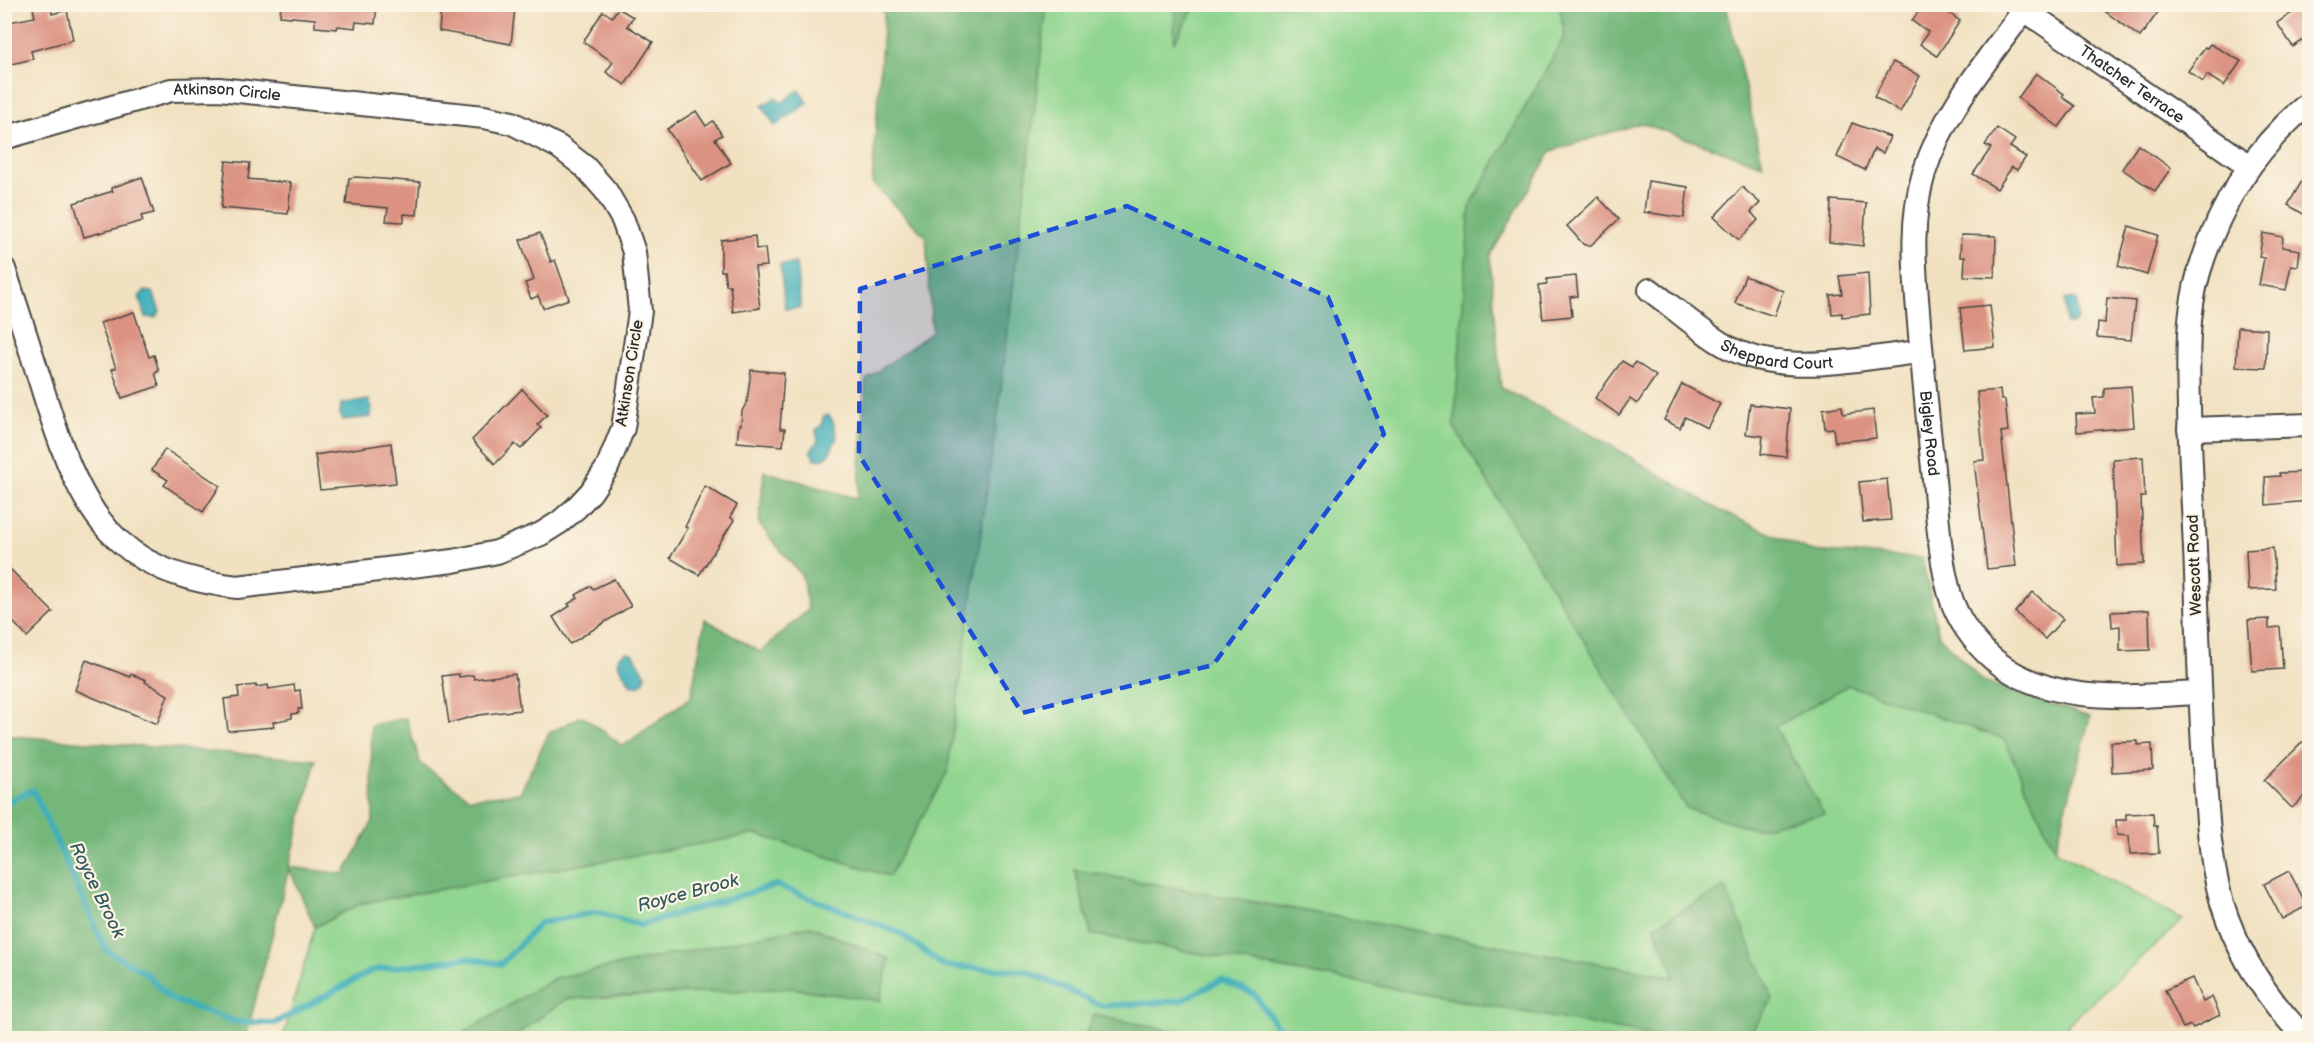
<svg xmlns="http://www.w3.org/2000/svg" width="2314" height="1043" font-family="'Balsamiq Sans',sans-serif">
<rect width="100%" height="100%" fill="#fcf5e5"/>
<filter id="ink" filterUnits="userSpaceOnUse"><feTurbulence type="fractalNoise" baseFrequency=".0167" numOctaves="2"/><feDisplacementMap in="SourceGraphic" scale="12" xChannelSelector="R" yChannelSelector="G"/><feConvolveMatrix kernelMatrix="1 2 1 2 8 2 1 2 1" color-interpolation-filters="sRGB"/></filter>
<filter id="wash" filterUnits="userSpaceOnUse"><feTurbulence type="fractalNoise" baseFrequency=".008" numOctaves="4" result="noise"/><feDisplacementMap in="SourceGraphic" scale="24" xChannelSelector="R" yChannelSelector="G"/><feGaussianBlur stdDeviation="1.35" result="paint"/><feColorMatrix in="noise" values="0 0 0 0 0 0 0 0 0 0 0 0 0 0 0 0 0 1.4 0 .05"/><feComposite in="paint" operator="in"/></filter>
<g filter="url(#wash)">
<rect width="100%" height="100%" fill="#f1e1c1"/>
<path fill="#91d690" stroke="#5e805e" stroke-width="1.5" d="M 1047,5 L 1175,5 L 1175,40 L 1196,5 L 1559,5 L 1565,35 L 1470,207 L 1454,427 L 1823,814 L 1775,727 L 1848,685 L 2004,739 L 2055,850 L 2183,920 L 2068,1024 L 2067,1038 L 1747,1038 L 1773,999 L 1676,977 L 1075,870 L 1091,934 L 1668,1038 L 1207,1038 L 1094,1015 L 1084,1038 L 512,1038 L 566,999 L 792,988 L 880,1001 L 889,959 L 555,978 L 455,1038 L 283,1038 L 315,927 L 362,903 L 756,834 L 889,876 Z"/>
<g fill="#74b77a" stroke="#507152" stroke-width="1.5">
<path d="M 880,5 L 1047,5 L 999,405 L 947,773 L 889,876 L 756,834 L 362,903 L 315,927 L 289,868 L 246,1038 L 5,1038 L 5,731 L 12,736 L 316,760 L 289,867 L 344,874 L 373,821 L 371,725 L 406,718 L 421,764 L 470,798 L 520,793 L 549,733 L 582,716 L 623,746 L 691,697 L 705,619 L 760,652 L 808,610 L 802,576 L 759,524 L 764,471 L 858,499 L 866,380 L 932,332 L 926,237 L 872,183 L 884,14 Z"/>
<path d="M 1175,5 L 1196,5 L 1174,42 Z"/>
<path d="M 1559,5 L 1726,5 L 1763,165 L 1641,123 L 1551,151 L 1490,256 L 1501,388 L 1588,432 L 1721,511 L 1809,551 L 1922,558 L 1939,636 L 1983,681 L 2090,717 L 2055,850 L 2004,739 L 1848,685 L 1775,727 L 1824,814 L 1754,829 L 1686,808 L 1454,427 L 1470,207 L 1565,35 Z"/>
<path d="M 1075,870 L 1675,977 L 1654,926 L 1725,887 L 1773,999 L 1747,1038 L 1668,1038 L 1091,934 Z"/>
<path d="M 810,926 L 889,959 L 880,1001 L 792,988 L 566,999 L 512,1038 L 455,1038 L 555,978 Z"/>
<path d="M 1094,1015 L 1207,1038 L 1084,1038 Z"/>
</g>
<g fill="#3fafba" stroke="#356d72" stroke-width="1.5">
<path d="M 799,90 L 808,103 L 775,126 L 762,106 L 776,97 L 781,103 Z"/>
<path d="M 796,263 L 801,308 L 785,309 L 780,265 Z"/>
<path d="M 144,291 L 153,292 L 160,312 L 155,318 L 146,317 L 139,297 Z"/>
<path d="M 2072,298 L 2077,302 L 2078,318 L 2074,324 L 2066,324 L 2065,300 Z"/>
<path d="M 369,400 L 372,407 L 371,417 L 343,420 L 340,414 L 341,404 Z"/>
<path d="M 828,415 L 832,419 L 837,437 C 831,448 831,461 815,459 L 810,451 L 818,441 L 816,430 L 822,425 L 823,417 Z"/>
<path d="M 626,652 L 633,653 L 646,675 L 643,683 L 637,686 L 631,685 L 618,664 L 620,656 Z"/>
</g>
<g fill="none" stroke-linecap="round" stroke-linejoin="round">
<path stroke="#3fafba" stroke-width="6" d="M 4,803 L 33,790 L 106,950 L 147,974 L 170,999 L 237,1022 L 275,1023 L 373,970 L 467,958 L 501,964 L 540,923 L 598,912 L 640,925 L 776,885 L 900,933 L 944,966 L 1027,971 L 1102,1006 L 1180,1001 L 1221,980 L 1254,994 L 1278,1028 L 1341,1038"/>
</g>
<g id="blocks">
<g fill="#db9282">
<path d="M 281,4 L 377,4 L 375,24 L 356,22 L 355,28 L 338,26 L 337,29 L 315,27 L 315,19 L 280,16 Z"/>
<path d="M 441,4 L 501,4 L 515,8 L 511,44 L 439,31 Z"/>
<path d="M 1923,4 L 1936,4 L 1960,21 L 1937,56 L 1920,44 L 1928,32 L 1912,21 Z"/>
<path d="M 2095,4 L 2164,4 L 2140,37 Z"/>
<path d="M 2305,4 L 2310,4 L 2310,36 L 2293,47 L 2277,23 Z"/>
<path d="M 51,5 L 52,14 L 67,10 L 73,40 L 31,51 L 33,59 L 11,64 L 4,23 L 35,17 L 33,8 Z"/>
<path d="M 618,8 L 633,17 L 627,26 L 653,42 L 625,85 L 606,72 L 613,62 L 583,42 L 603,11 L 612,17 Z"/>
<path d="M 2210,44 L 2241,61 L 2224,86 L 2207,75 L 2203,82 L 2188,71 L 2205,47 L 2207,48 Z"/>
<path d="M 1893,62 L 1920,76 L 1900,112 L 1874,97 Z"/>
<path d="M 2036,73 L 2064,94 L 2062,97 L 2075,106 L 2059,127 L 2018,98 Z"/>
<path d="M 696,111 L 706,126 L 713,121 L 722,135 L 715,139 L 731,163 L 702,181 L 667,129 Z"/>
<path d="M 1852,123 L 1890,137 L 1883,153 L 1874,149 L 1865,170 L 1837,157 Z"/>
<path d="M 1997,128 L 2015,140 L 2010,147 L 2026,157 L 2017,170 L 2012,167 L 1997,189 L 1973,174 L 1991,148 L 1985,145 Z"/>
<path d="M 2138,145 L 2171,168 L 2155,191 L 2122,169 Z"/>
<path d="M 226,161 L 250,163 L 248,179 L 291,183 L 288,214 L 221,208 Z"/>
<path d="M 2310,167 L 2310,218 L 2288,205 Z"/>
<path d="M 142,177 L 154,213 L 141,216 L 143,221 L 84,237 L 74,203 L 113,191 L 111,188 Z"/>
<path d="M 357,177 L 420,182 L 417,215 L 404,214 L 404,222 L 386,221 L 388,208 L 346,204 L 349,178 Z"/>
<path d="M 1648,181 L 1688,187 L 1684,218 L 1644,212 Z"/>
<path d="M 1742,187 L 1760,203 L 1751,212 L 1758,220 L 1739,240 L 1714,217 Z"/>
<path d="M 1598,197 L 1619,219 L 1591,245 L 1584,245 L 1567,226 Z"/>
<path d="M 1831,200 L 1866,203 L 1863,246 L 1829,242 Z"/>
<path d="M 2129,226 L 2158,235 L 2147,275 L 2118,266 Z"/>
<path d="M 540,233 L 551,262 L 555,260 L 569,299 L 543,308 L 538,296 L 531,299 L 525,283 L 534,280 L 520,240 Z"/>
<path d="M 2263,233 L 2283,237 L 2282,247 L 2300,250 L 2298,266 L 2291,265 L 2286,290 L 2259,285 L 2264,258 L 2259,257 Z"/>
<path d="M 1961,235 L 1996,236 L 1995,277 L 1964,276 L 1965,257 L 1960,257 Z"/>
<path d="M 755,236 L 756,249 L 765,248 L 767,266 L 755,267 L 760,308 L 733,312 L 730,285 L 726,285 L 724,271 L 721,271 L 721,240 Z"/>
<path d="M 1868,273 L 1870,314 L 1842,317 L 1842,313 L 1832,314 L 1830,295 L 1842,294 L 1839,276 Z"/>
<path d="M 1576,276 L 1578,296 L 1570,297 L 1572,316 L 1543,319 L 1539,285 L 1547,284 L 1547,279 Z"/>
<path d="M 1745,276 L 1783,291 L 1774,316 L 1735,303 Z"/>
<path d="M 2107,298 L 2135,301 L 2131,340 L 2097,337 L 2098,322 L 2105,323 Z"/>
<path d="M 1990,305 L 1995,347 L 1965,350 L 1960,308 Z"/>
<path d="M 134,312 L 149,357 L 154,355 L 159,371 L 155,373 L 159,386 L 122,398 L 112,369 L 116,368 L 100,323 Z"/>
<path d="M 2238,327 L 2267,329 L 2266,368 L 2236,367 Z"/>
<path d="M 1622,361 L 1632,367 L 1635,362 L 1656,376 L 1637,404 L 1630,399 L 1619,415 L 1595,398 Z"/>
<path d="M 751,370 L 784,373 L 780,429 L 785,429 L 783,446 L 737,442 L 739,425 L 741,425 L 742,411 L 747,402 Z"/>
<path d="M 1682,384 L 1720,404 L 1707,428 L 1685,417 L 1680,428 L 1664,420 Z"/>
<path d="M 2131,386 L 2134,427 L 2077,432 L 2076,414 L 2095,413 L 2093,398 L 2104,397 L 2104,388 Z"/>
<path d="M 522,389 L 547,415 L 537,425 L 541,428 L 521,449 L 515,444 L 495,464 L 472,440 Z"/>
<path d="M 2000,390 L 2001,400 L 2005,400 L 2008,431 L 2001,432 L 2016,566 L 1987,569 L 1974,461 L 1984,460 L 1977,392 Z"/>
<path d="M 1750,404 L 1790,409 L 1786,457 L 1761,454 L 1763,436 L 1746,434 Z"/>
<path d="M 1842,406 L 1843,414 L 1873,410 L 1876,438 L 1835,442 L 1833,428 L 1825,429 L 1823,409 Z"/>
<path d="M 391,443 L 396,483 L 320,490 L 315,455 Z"/>
<path d="M 165,449 L 220,486 L 203,512 L 164,485 L 168,480 L 152,470 Z"/>
<path d="M 2143,457 L 2145,497 L 2141,497 L 2144,564 L 2117,566 L 2113,459 Z"/>
<path d="M 2307,472 L 2308,501 L 2266,505 L 2265,477 L 2280,476 L 2279,473 Z"/>
<path d="M 1887,479 L 1891,520 L 1863,522 L 1859,482 Z"/>
<path d="M 705,486 L 737,505 L 730,517 L 734,520 L 699,575 L 670,558 L 688,528 L 685,527 Z"/>
<path d="M 2273,548 L 2276,589 L 2248,590 L 2246,550 Z"/>
<path d="M 4,563 L 53,612 L 27,637 L 4,612 Z"/>
<path d="M 614,579 L 631,606 L 570,644 L 553,617 L 570,606 L 568,604 L 578,598 L 576,595 L 591,586 L 593,589 Z"/>
<path d="M 2033,592 L 2063,619 L 2045,639 L 2015,612 Z"/>
<path d="M 2149,610 L 2150,650 L 2120,651 L 2120,626 L 2112,627 L 2111,612 Z"/>
<path d="M 2269,619 L 2269,628 L 2280,627 L 2283,669 L 2252,671 L 2248,620 Z"/>
<path d="M 86,660 L 130,677 L 131,674 L 146,680 L 145,682 L 168,695 L 157,724 L 75,690 Z"/>
<path d="M 459,674 L 459,677 L 473,675 L 474,679 L 515,674 L 520,710 L 479,715 L 449,723 L 442,676 Z"/>
<path d="M 256,685 L 256,687 L 268,685 L 269,689 L 294,685 L 295,691 L 300,690 L 302,709 L 298,709 L 299,713 L 292,714 L 292,718 L 273,722 L 274,727 L 228,731 L 224,699 L 239,697 L 238,687 Z"/>
<path d="M 2310,735 L 2310,791 L 2292,808 L 2264,780 Z"/>
<path d="M 2138,741 L 2138,745 L 2152,744 L 2153,770 L 2112,772 L 2111,742 Z"/>
<path d="M 2153,813 L 2154,826 L 2157,826 L 2159,853 L 2130,854 L 2129,836 L 2117,835 L 2116,820 L 2126,820 L 2126,814 Z"/>
<path d="M 2289,871 L 2307,906 L 2282,919 L 2264,884 Z"/>
<path d="M 2192,978 L 2203,1002 L 2212,997 L 2220,1015 L 2193,1028 L 2191,1025 L 2183,1028 L 2165,990 Z"/>
</g>
</g>
</g>
<g filter="url(#ink)">
<use href="#blocks" fill-opacity="0" stroke="#494642" stroke-width="1.5"/>
<g fill="none" stroke-linecap="round" stroke-linejoin="round">
<g stroke="#494642" stroke-width="26">
<g id="minor">
<path id="s1" d="M 2016,4 L 2248,165"/>
<path id="s2" d="M 2024,10 C 1987,61 1943,112 1924,173 C 1909,223 1915,272 1919,323 C 1923,368 1927,414 1932,459 C 1937,504 1938,552 1950,595 C 1957,619 1974,643 1993,659 C 2051,707 2130,696 2200,693"/>
<path id="s3" d="M 4,138 L 171,90 L 219,89 L 484,117 L 512,123 L 559,147 L 585,167 L 606,191 L 623,220 L 634,252 L 640,311 L 623,428 L 607,468 L 591,492 L 576,508 L 560,522 L 541,534 L 497,552 L 453,561 L 237,587 C 113,572 82,513 47,403 C 33,358 19,313 4,269"/>
<path id="s4" d="M 1650,290 C 1673,307 1695,327 1719,342 C 1778,380 1856,358 1921,352"/>
<path d="M 2189,429 L 2310,425"/>
<path d="M 2305,1038 C 2268,1000 2238,954 2222,903 C 2209,857 2207,811 2204,764 C 2200,700 2198,636 2196,573 C 2194,518 2190,462 2189,407 C 2188,362 2186,316 2199,272 C 2220,203 2254,149 2310,102"/>
</g>
</g>
<use href="#minor" stroke="#fff" stroke-width="22"/>
</g>
</g>
<path fill="#1d4ed8" fill-opacity="0.2" stroke="#1d4ed8" stroke-width="4.5" stroke-dasharray="12 8" stroke-linejoin="round" d="M 1127,206 L 1328,297 L 1384,434 L 1213,665 L 1022,713 L 859,455 L 860,289 Z"/>
<g text-anchor="middle" dominant-baseline="central" stroke-width="4.5" stroke-linejoin="round" paint-order="stroke">
<g font-size="16" fill="#2b2b2b" stroke="#fcf5e5">
<text stroke="none"><textPath href="#s1" startOffset="141">Thatcher Terrace</textPath></text>
<text stroke="none"><textPath href="#s3" startOffset="230">Atkinson Circle</textPath></text>
<text stroke="none"><textPath href="#s4" startOffset="147">Sheppard Court</textPath></text>
<text transform="translate(630 373) rotate(-81)">Atkinson Circle</text>
<text stroke="none"><textPath href="#s2" startOffset="454">Bigley Road</textPath></text>
<text transform="translate(2195 565) rotate(-92)">Wescott Road</text>
</g>
<g font-size="18" font-style="italic" fill="#32595d" stroke="#fcf5e5">
<text transform="translate(97 890) rotate(64)">Royce Brook</text>
<text transform="translate(688 893) rotate(-15)">Royce Brook</text>
</g>
</g>
<rect width="2314" height="1043" fill="none" stroke="#fcf5e5" stroke-width="24"/>
</svg>
